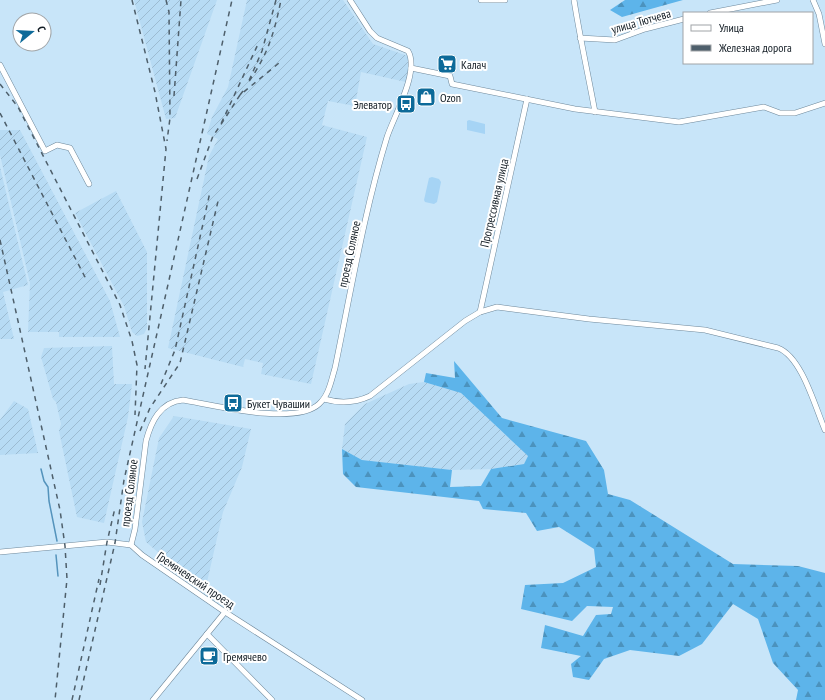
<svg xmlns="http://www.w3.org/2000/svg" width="825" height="700" font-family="'PT Sans Narrow',sans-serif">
<defs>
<pattern id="industrial-furrows" width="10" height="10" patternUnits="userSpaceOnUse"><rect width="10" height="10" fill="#b7dbf4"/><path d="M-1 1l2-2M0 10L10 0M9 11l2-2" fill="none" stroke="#9cbbd1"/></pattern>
<pattern id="forest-firs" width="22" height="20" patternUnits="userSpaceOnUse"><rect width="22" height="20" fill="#5db4ea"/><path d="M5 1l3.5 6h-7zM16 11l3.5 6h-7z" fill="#4b92bd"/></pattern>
</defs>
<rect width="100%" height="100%" fill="#c8e5f9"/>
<g fill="url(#industrial-furrows)">
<path d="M 134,0 L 217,0 L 175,118 L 166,119 Z"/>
<path d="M 247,0 L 343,0 L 373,44 L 408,56 L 409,67 L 406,82 L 361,72 L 355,106 L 328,101 L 322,125 L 367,137 L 311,384 L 261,374 L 263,363 L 245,359 L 243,367 L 168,348 L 209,156 L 218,139 L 207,134 L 212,117 L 228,87 Z"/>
<path d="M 0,130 L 20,130 L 110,301 L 120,337 L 59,337 L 59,332 L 28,332 L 30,283 L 0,155 Z"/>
<path d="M 0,167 L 28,285 L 3,292 L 14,339 L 0,339 Z"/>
<path d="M 116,191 L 147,252 L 147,328 L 144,334 L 137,336 L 132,332 L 124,306 L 75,213 Z"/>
<path d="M 112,346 L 114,384 L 132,384 L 128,417 L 104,523 L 77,517 L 59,431 L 61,424 L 56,402 L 53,399 L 41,357 L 44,348 Z"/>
<path d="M 424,382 L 461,393 L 528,456 L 524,464 L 491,469 L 452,470 L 362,460 L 342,449 L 345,424 L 365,404 L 409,384 Z"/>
<path d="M 14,401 L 28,409 L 38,453 L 0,455 L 0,420 Z"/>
<path d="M 174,416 L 251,429 L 242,467 L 223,512 L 207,582 L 205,583 L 173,565 L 146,542 L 142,522 L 159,438 Z"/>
</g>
<g fill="url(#forest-firs)">
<path d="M 625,0 L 683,0 L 622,17 L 610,10 Z"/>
<path d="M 454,361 L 502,418 L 586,441 L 604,470 L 608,494 L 630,500 L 733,564 L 798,566 L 825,573 L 825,700 L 796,700 L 798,690 L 773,663 L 758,619 L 733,604 L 702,644 L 679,656 L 630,650 L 604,659 L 589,680 L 573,677 L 571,664 L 581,656 L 541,648 L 545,625 L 583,636 L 596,615 L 611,614 L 613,607 L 587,606 L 572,621 L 521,609 L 525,585 L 563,583 L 596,567 L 594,549 L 559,527 L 537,531 L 526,513 L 483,509 L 479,501 L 356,487 L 343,474 L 342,449 L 362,460 L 452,470 L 450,487 L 481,486 L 491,469 L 524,464 L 528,456 L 461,393 L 424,382 L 426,373 L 455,378 Z"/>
</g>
<g fill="#a6d4f5">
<path d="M 469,120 L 485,124 L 485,134 L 467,130 L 467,121 Z"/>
<path d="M 432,177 L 439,179 L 441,182 L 437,202 L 434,204 L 425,202 L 424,200 L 429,178 Z"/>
</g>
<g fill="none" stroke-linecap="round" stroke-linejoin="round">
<g stroke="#5493bc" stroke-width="1.5">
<path d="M 41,469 L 44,481 L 48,487 L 49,501 L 57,541"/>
<path d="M 56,555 L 58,576"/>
</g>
<g stroke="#6e889b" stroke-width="6">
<g id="street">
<path d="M 481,0 L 505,0"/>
<path d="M 574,0 C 580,38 588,74 595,112"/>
<path d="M 813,0 L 819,14 L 825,44"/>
<path d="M 710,13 L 777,0"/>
<path d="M 580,38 L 615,40 L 645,29 L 684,19"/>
<path d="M 0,65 L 45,151 L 57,145 L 70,148 L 89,184"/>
<path d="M 411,68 L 450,76 L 452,84 L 575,109 L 679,122 L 764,107 L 780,113 L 795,113 L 825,103"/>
<path d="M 480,312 L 527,99"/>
<path d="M 324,399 C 341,404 355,403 370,396 L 465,321 L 480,312 L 497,307 L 589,319 L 705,330 L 778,348 C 802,357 815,407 825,430"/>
<path d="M 131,545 L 135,529 L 146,441 C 151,422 160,402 183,400 C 213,405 295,426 319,404 C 329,395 331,381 335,368 C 351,291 364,212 387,137 C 394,116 420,71 408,51 L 377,38 L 370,31 L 350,0"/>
<path d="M 0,552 L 107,542 L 131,545 L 142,555 L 225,612 L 362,700"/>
<path d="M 207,634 L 272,700"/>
<path d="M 153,700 L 225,612"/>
</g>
</g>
<use href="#street" stroke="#fff" stroke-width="5"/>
<g stroke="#4e5f6b" stroke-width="1.5" stroke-dasharray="5 5" stroke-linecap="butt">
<path d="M 132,0 L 155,92 L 166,149 L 145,369"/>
<path d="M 166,0 L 169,12 L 170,118 L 167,141"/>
<path d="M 276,0 L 262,51 L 248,83 C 268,54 274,34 281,0"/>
<path d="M 0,84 L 18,107 L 120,305 L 132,341 L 137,365 L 135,415"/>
<path d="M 243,91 L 240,95 L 279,63"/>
<path d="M 240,95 L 220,126 L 259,42"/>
<path d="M 174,96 L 181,0"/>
<path d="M 0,113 L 86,279"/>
<path d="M 197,179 L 213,136 L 220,126"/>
<path d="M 0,240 L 60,510 L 65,546 L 67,579 L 55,700"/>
<path d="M 161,384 L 175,350 L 210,192"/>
<path d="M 140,431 L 150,408 L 180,363 L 219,197"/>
<path d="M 100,585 L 107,542 L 115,508"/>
<path d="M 72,700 L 99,579"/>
<path d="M 79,700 L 115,543 L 124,480 L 232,0"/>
</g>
</g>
<defs>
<g id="supermarket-square" transform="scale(1)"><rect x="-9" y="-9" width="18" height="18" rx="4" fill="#0d6a99" stroke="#fff"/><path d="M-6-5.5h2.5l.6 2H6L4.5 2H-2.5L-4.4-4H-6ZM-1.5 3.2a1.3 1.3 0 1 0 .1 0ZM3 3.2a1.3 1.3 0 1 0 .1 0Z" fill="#fff"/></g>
<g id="shop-square" transform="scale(1)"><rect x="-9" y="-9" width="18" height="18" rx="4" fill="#0d6a99" stroke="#fff"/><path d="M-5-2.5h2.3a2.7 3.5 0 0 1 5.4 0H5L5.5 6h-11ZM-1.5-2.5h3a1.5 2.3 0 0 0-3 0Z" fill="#fff"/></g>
<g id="bus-square" transform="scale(1)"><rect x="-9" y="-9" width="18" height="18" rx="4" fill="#0d6a99" stroke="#fff"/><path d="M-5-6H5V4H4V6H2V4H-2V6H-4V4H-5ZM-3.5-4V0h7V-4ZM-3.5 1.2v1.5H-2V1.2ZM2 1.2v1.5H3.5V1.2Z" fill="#fff"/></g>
<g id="cafe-square" transform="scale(1)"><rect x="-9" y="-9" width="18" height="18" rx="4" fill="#0d6a99" stroke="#fff"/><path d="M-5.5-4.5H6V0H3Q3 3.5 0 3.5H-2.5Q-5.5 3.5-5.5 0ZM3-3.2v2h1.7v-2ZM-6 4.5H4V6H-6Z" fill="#fff"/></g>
</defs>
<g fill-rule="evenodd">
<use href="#supermarket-square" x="447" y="64"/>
<use href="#shop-square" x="426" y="97"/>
<use href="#bus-square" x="406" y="104"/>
<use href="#bus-square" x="233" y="403"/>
<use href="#cafe-square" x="209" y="656"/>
</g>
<g text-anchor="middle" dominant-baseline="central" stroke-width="4" stroke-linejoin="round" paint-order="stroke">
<g font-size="12" fill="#121c24" stroke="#fff">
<text transform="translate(641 21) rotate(-16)">улица Тютчева</text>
<text transform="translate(494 203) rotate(-77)">Прогрессивная улица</text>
<text transform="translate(349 254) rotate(-78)">проезд Соляное</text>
<text transform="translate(129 493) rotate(-83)">проезд Соляное</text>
<text transform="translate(196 580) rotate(34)">Гремячевский проезд</text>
</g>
<g font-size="12" fill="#121c24" stroke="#fff" text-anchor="start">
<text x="461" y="64">Калач</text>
<text x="440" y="97">Ozon</text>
<text x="392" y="104" text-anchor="end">Элеватор</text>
<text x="247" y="403">Букет Чувашии</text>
<text x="223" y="656">Гремячево</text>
</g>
</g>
<rect x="683" y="12" width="130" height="52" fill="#ffffff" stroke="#a0a4a7"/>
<rect x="691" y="25" width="20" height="6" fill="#ffffff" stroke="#a0a4a7"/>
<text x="719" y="32" font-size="12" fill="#121c24">Улица</text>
<rect x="691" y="45" width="20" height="6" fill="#4e5f6b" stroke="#a0a4a7"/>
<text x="719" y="52" font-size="12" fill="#121c24">Железная дорога</text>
<g transform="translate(32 32) rotate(72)"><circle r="19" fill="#ffffff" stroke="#a0a4a7"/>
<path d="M0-3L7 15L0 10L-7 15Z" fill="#0d6a99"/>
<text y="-6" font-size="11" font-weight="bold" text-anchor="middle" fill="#121c24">С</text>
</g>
</svg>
